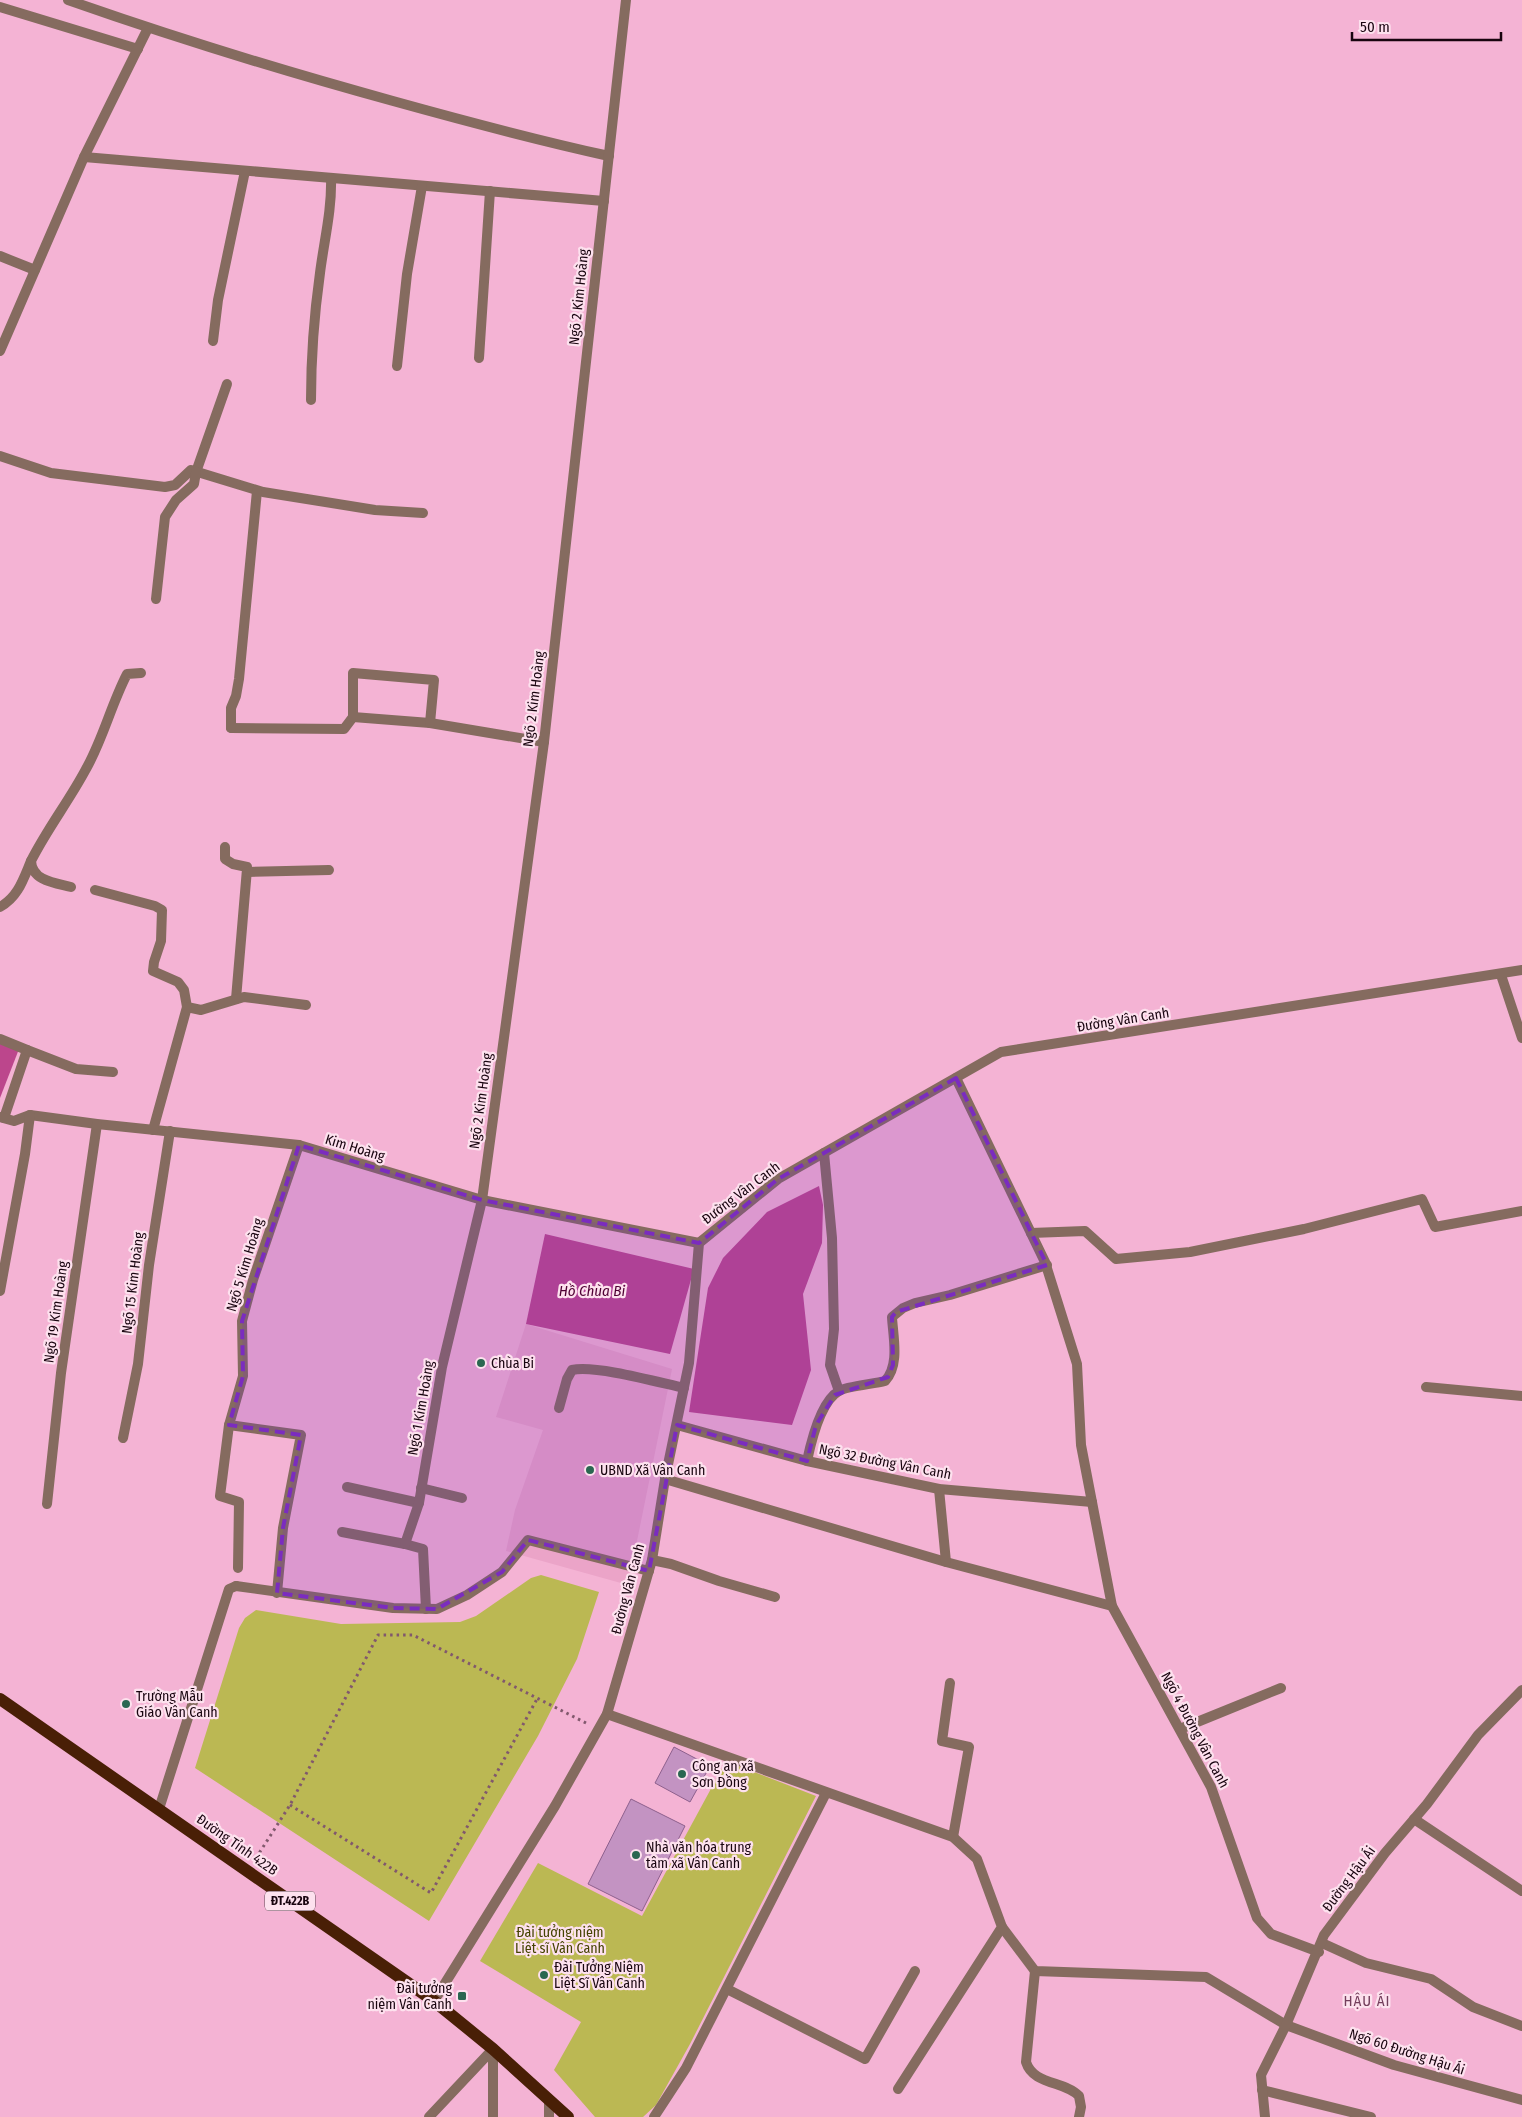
<svg xmlns="http://www.w3.org/2000/svg" width="1522" height="2117" font-family="'Fira Sans Condensed',sans-serif">
<rect width="100%" height="100%" fill="#f4b3d4"/>
<path fill="#eba4c8" d="M 526,1324 L 672,1369 L 628,1585 L 506,1551 L 515,1510 L 543,1430 L 496,1417 Z"/>
<g fill="#bbb853">
<path d="M 541,1575 L 599,1592 L 577,1659 L 538,1736 L 429,1921 L 195,1768 L 239,1628 L 245,1618 L 256,1610 L 341,1624 L 460,1622 L 476,1616 L 531,1578 Z"/>
<path d="M 726,1761 L 816,1796 L 690,2044 L 656,2105 L 643,2117 L 595,2117 L 554,2070 L 581,2022 L 480,1961 L 538,1863 L 642,1916 Z"/>
</g>
<g fill="#bc468c">
<path d="M 0,1042 L 19,1049 L 0,1098 Z"/>
<path d="M 819,1186 L 823,1205 L 822,1243 L 803,1294 L 811,1370 L 792,1425 L 689,1412 L 708,1288 L 723,1258 L 767,1212 Z"/>
<path d="M 545,1234 L 694,1269 L 670,1354 L 526,1324 Z"/>
</g>
<g fill="#c393c2" stroke="#8d608d">
<path d="M 674,1747 L 710,1766 L 690,1802 L 655,1783 Z"/>
<path d="M 631,1799 L 685,1826 L 642,1911 L 588,1884 Z"/>
</g>
<g fill="none" stroke-linecap="round" stroke-linejoin="round">
<g stroke="#81586d" stroke-width="3" stroke-dasharray="2.5 4" stroke-linecap="butt">
<path d="M 290,1805 L 431,1893 L 537,1699"/>
<path d="M 256,1858 L 290,1805 L 378,1635 L 413,1635 L 586,1723"/>
</g>
<g stroke="#856b5f" stroke-width="10">
<path d="M 196,472 L 227,384"/>
<path d="M 231,728 L 344,729 L 353,717 L 430,723 L 544,742"/>
<path d="M 225,847 L 225,859 L 233,864 L 247,867 L 247,869 L 236,999"/>
<path d="M 247,872 L 329,870"/>
<path d="M 95,890 L 155,906 L 162,910 L 161,941 L 154,962 L 153,971 L 178,982 L 184,990 L 187,1007 L 201,1010 L 244,997 L 306,1005"/>
<path d="M 559,1408 L 567,1379 L 572,1370 C 596,1365 657,1382 684,1388"/>
<path d="M 229,1425 L 220,1496 L 239,1502 L 238,1568"/>
<path d="M 347,1487 L 419,1503"/>
<path d="M 421,1488 L 462,1498"/>
<path d="M 342,1532 L 405,1544 L 423,1549 L 426,1609"/>
<path d="M 405,1544 L 419,1503 L 442,1367 L 482,1200"/>
<path d="M 950,1683 L 942,1741 L 969,1747 L 953,1837"/>
<path d="M 159,1809 L 229,1589 L 236,1586"/>
</g>
<g stroke="#856b5f" stroke-width="10">
<path d="M 68,0 C 176,38 284,71 393,101 C 465,121 536,140 609,156"/>
<path d="M 0,7 L 138,49"/>
<path d="M 84,157 L 604,201"/>
<path d="M 0,256 L 35,270"/>
<path d="M 213,341 L 218,300 L 245,171"/>
<path d="M 0,351 L 84,157 L 148,28"/>
<path d="M 479,358 L 490,191"/>
<path d="M 397,366 L 407,274 L 422,186"/>
<path d="M 311,400 C 311,357 314,316 320,273 C 324,241 332,210 331,178"/>
<path d="M 0,456 L 51,473 L 165,487 L 175,485 L 191,470 L 263,492 L 375,510 L 423,513"/>
<path d="M 156,599 L 165,517 L 176,500 L 194,484 L 196,472"/>
<path d="M 353,717 L 353,673 L 434,680 L 430,723"/>
<path d="M 231,728 L 231,708 L 236,696 L 239,679 L 257,491"/>
<path d="M 71,887 C 55,883 32,881 31,861 C 47,829 69,801 86,769 C 103,739 111,705 127,674 L 141,673"/>
<path d="M 0,907 C 18,897 23,880 31,861"/>
<path d="M 1501,975 L 1522,1038"/>
<path d="M 0,1039 L 27,1050 L 4,1118"/>
<path d="M 27,1050 L 76,1069 L 113,1072"/>
<path d="M 956,1078 L 1045,1262 L 1077,1364 L 1081,1445 L 1112,1606 L 1211,1787 L 1257,1918 L 1271,1934 L 1319,1952"/>
<path d="M 0,1117 L 14,1121 L 30,1115 L 97,1124 L 299,1145 L 482,1200 L 699,1243"/>
<path d="M 153,1130 L 187,1007"/>
<path d="M 824,1153 L 832,1238 L 834,1329 L 830,1365 L 839,1391"/>
<path d="M 482,1200 L 544,742 L 626,0"/>
<path d="M 1031,1233 L 1085,1231 L 1116,1259 L 1190,1252 L 1304,1229 L 1422,1199 L 1435,1227 L 1522,1211"/>
<path d="M 0,1291 L 25,1154 L 30,1115"/>
<path d="M 1426,1387 L 1522,1396"/>
<path d="M 677,1425 L 807,1461 L 939,1489 L 1092,1502"/>
<path d="M 123,1438 L 138,1364 L 149,1265 L 170,1131"/>
<path d="M 807,1461 C 811,1442 821,1401 839,1391 C 847,1386 874,1384 885,1381 C 900,1365 893,1337 892,1317 L 903,1308 L 915,1303 L 950,1295 L 1047,1265"/>
<path d="M 665,1479 L 946,1562 L 1112,1606"/>
<path d="M 939,1489 L 946,1562"/>
<path d="M 47,1504 L 61,1373 L 97,1124"/>
<path d="M 652,1560 L 671,1564 L 719,1581 L 775,1597"/>
<path d="M 236,1586 L 393,1608 L 437,1609 L 467,1595 L 502,1572 L 528,1540 L 649,1571"/>
<path d="M 277,1593 L 283,1528 L 301,1435 L 229,1425 L 243,1376 L 242,1321 L 253,1280 L 299,1145"/>
<path d="M 607,1714 L 953,1837 L 977,1859 L 1002,1927 L 898,2089"/>
<path d="M 1180,1729 L 1281,1688"/>
<path d="M 1414,1819 L 1522,1891"/>
<path d="M 1002,1927 L 1035,1971 L 1206,1977 L 1286,2025 L 1394,2065 L 1522,2100"/>
<path d="M 1322,1943 L 1366,1963 L 1431,1979 L 1473,2007 L 1522,2026"/>
<path d="M 1035,1971 L 1026,2062 C 1033,2085 1065,2081 1079,2096 L 1081,2107 L 1079,2117"/>
<path d="M 727,1989 L 865,2059 L 915,1971"/>
<path d="M 1262,2090 L 1371,2117"/>
<path d="M 429,2117 L 493,2049"/>
<path d="M 493,2117 L 493,2049"/>
<path d="M 549,2117 L 549,2100"/>
<path d="M 654,2117 L 686,2068 L 826,1793"/>
<path d="M 1265,2117 L 1261,2075 L 1286,2025 L 1324,1935 L 1385,1853 L 1427,1804 L 1478,1735 L 1522,1690"/>
</g>
<path stroke="#856b5f" stroke-width="10" d="M 434,2001 L 555,1806 L 607,1714 L 652,1560 L 665,1479 L 689,1363 L 699,1243 L 778,1179 L 1001,1052 L 1522,970"/>
<path stroke="#491f06" stroke-width="12" d="M 0,1699 L 434,2001 L 493,2049 L 568,2117"/>
</g>
<path fill="#7b2cbf" fill-opacity="0.2" stroke="#7b2cbf" stroke-width="4" stroke-dasharray="10 6" stroke-linejoin="round" d="M 956,1078 L 1047,1265 L 896,1312 L 892,1317 L 893,1365 L 888,1377 L 835,1395 L 816,1425 L 807,1461 L 677,1425 L 649,1571 L 528,1540 L 502,1572 L 437,1609 L 393,1608 L 277,1593 L 283,1528 L 301,1435 L 229,1425 L 243,1376 L 242,1321 L 299,1145 L 482,1200 L 699,1243 L 778,1179 Z"/>
<g fill="#2a6751" stroke="#fde1ee" stroke-width="2">
<circle cx="481" cy="1363" r="5"/>
<circle cx="590" cy="1470" r="5"/>
<circle cx="126" cy="1704" r="5"/>
<circle cx="682" cy="1774" r="5"/>
<circle cx="636" cy="1855" r="5"/>
<circle cx="544" cy="1975" r="5"/>
<rect x="457" y="1991" width="10" height="10" rx="2.5"/>
</g>
<g text-anchor="middle" dominant-baseline="central" stroke-width="4.5" stroke-linejoin="round" paint-order="stroke">
<rect fill="#fde1ee" stroke="#5d4652" stroke-width="1" x="265" y="1891.5" width="50" height="19" rx="4"/>
<g font-size="12" font-weight="bold" fill="#18040f">
<text x="290" y="1901">ĐT.422B</text>
</g>
<g font-size="14" fill="#18040f" stroke="#fde1ee">
<text transform="translate(579 297) rotate(-84)">Ngõ 2 Kim Hoàng</text>
<text transform="translate(534 699) rotate(-83)">Ngõ 2 Kim Hoàng</text>
<text transform="translate(1123 1020) rotate(-9)">Đường Vân Canh</text>
<text transform="translate(481 1101) rotate(-82)">Ngõ 2 Kim Hoàng</text>
<text transform="translate(355 1148) rotate(17)">Kim Hoàng</text>
<text transform="translate(741 1193) rotate(-37)">Đường Vân Canh</text>
<text transform="translate(245 1265) rotate(-73)">Ngõ 5 Kim Hoàng</text>
<text transform="translate(133 1283) rotate(-83)">Ngõ 15 Kim Hoàng</text>
<text transform="translate(56 1312) rotate(-82)">Ngõ 19 Kim Hoàng</text>
<text transform="translate(421 1408) rotate(-80)">Ngõ 1 Kim Hoàng</text>
<text transform="translate(885 1462) rotate(11)">Ngõ 32 Đường Vân Canh</text>
<text transform="translate(628 1589) rotate(-75)">Đường Vân Canh</text>
<text transform="translate(1195 1730) rotate(62)">Ngõ 4 Đường Vân Canh</text>
<text transform="translate(237 1845) rotate(35)">Đường Tỉnh 422B</text>
<text transform="translate(1349 1879) rotate(-53)">Đường Hậu Ái</text>
<text transform="translate(1407 2052) rotate(18)">Ngõ 60 Đường Hậu Ái</text>
</g>
<g font-size="14" fill="#18040f" stroke="#fde1ee" text-anchor="start">
<text x="491" y="1363">Chùa Bi</text>
<text x="600" y="1470">UBND Xã Vân Canh</text>
<text x="136" y="1696">Trường Mẫu<tspan x="136" dy="16">Giáo Vân Canh</tspan></text>
<text x="692" y="1766">Công an xã<tspan x="692" dy="16">Sơn Đồng</tspan></text>
<text x="646" y="1847">Nhà văn hóa trung<tspan x="646" dy="16">tâm xã Vân Canh</tspan></text>
<text x="554" y="1967">Đài Tưởng Niệm<tspan x="554" dy="16">Liệt Sĩ Vân Canh</tspan></text>
<text x="452" y="1988" text-anchor="end">Đài tưởng<tspan x="452" dy="16">niệm Vân Canh</tspan></text>
</g>
<g font-size="14" fill="#454301" stroke="#fde1ee">
<text x="560" y="1932">Đài tưởng niệm<tspan x="560" dy="16">Liệt sĩ Vân Canh</tspan></text>
</g>
<g font-size="15" font-style="italic" fill="#4f0034" stroke="#fde1ee">
<text x="592" y="1291">Hồ Chùa Bi</text>
</g>
<g font-size="15" letter-spacing="1" fill="#743e5c" stroke="#fde1ee">
<text x="1367" y="2001">HẬU ÁI</text>
</g>
</g>
<path d="M1352 32v8h149v-8" fill="none" stroke="#18040f" stroke-width="2.5"/>
<text x="1360" y="32" font-size="15" fill="#18040f" stroke="#fde1ee" stroke-width="4" paint-order="stroke">50 m</text>
</svg>
